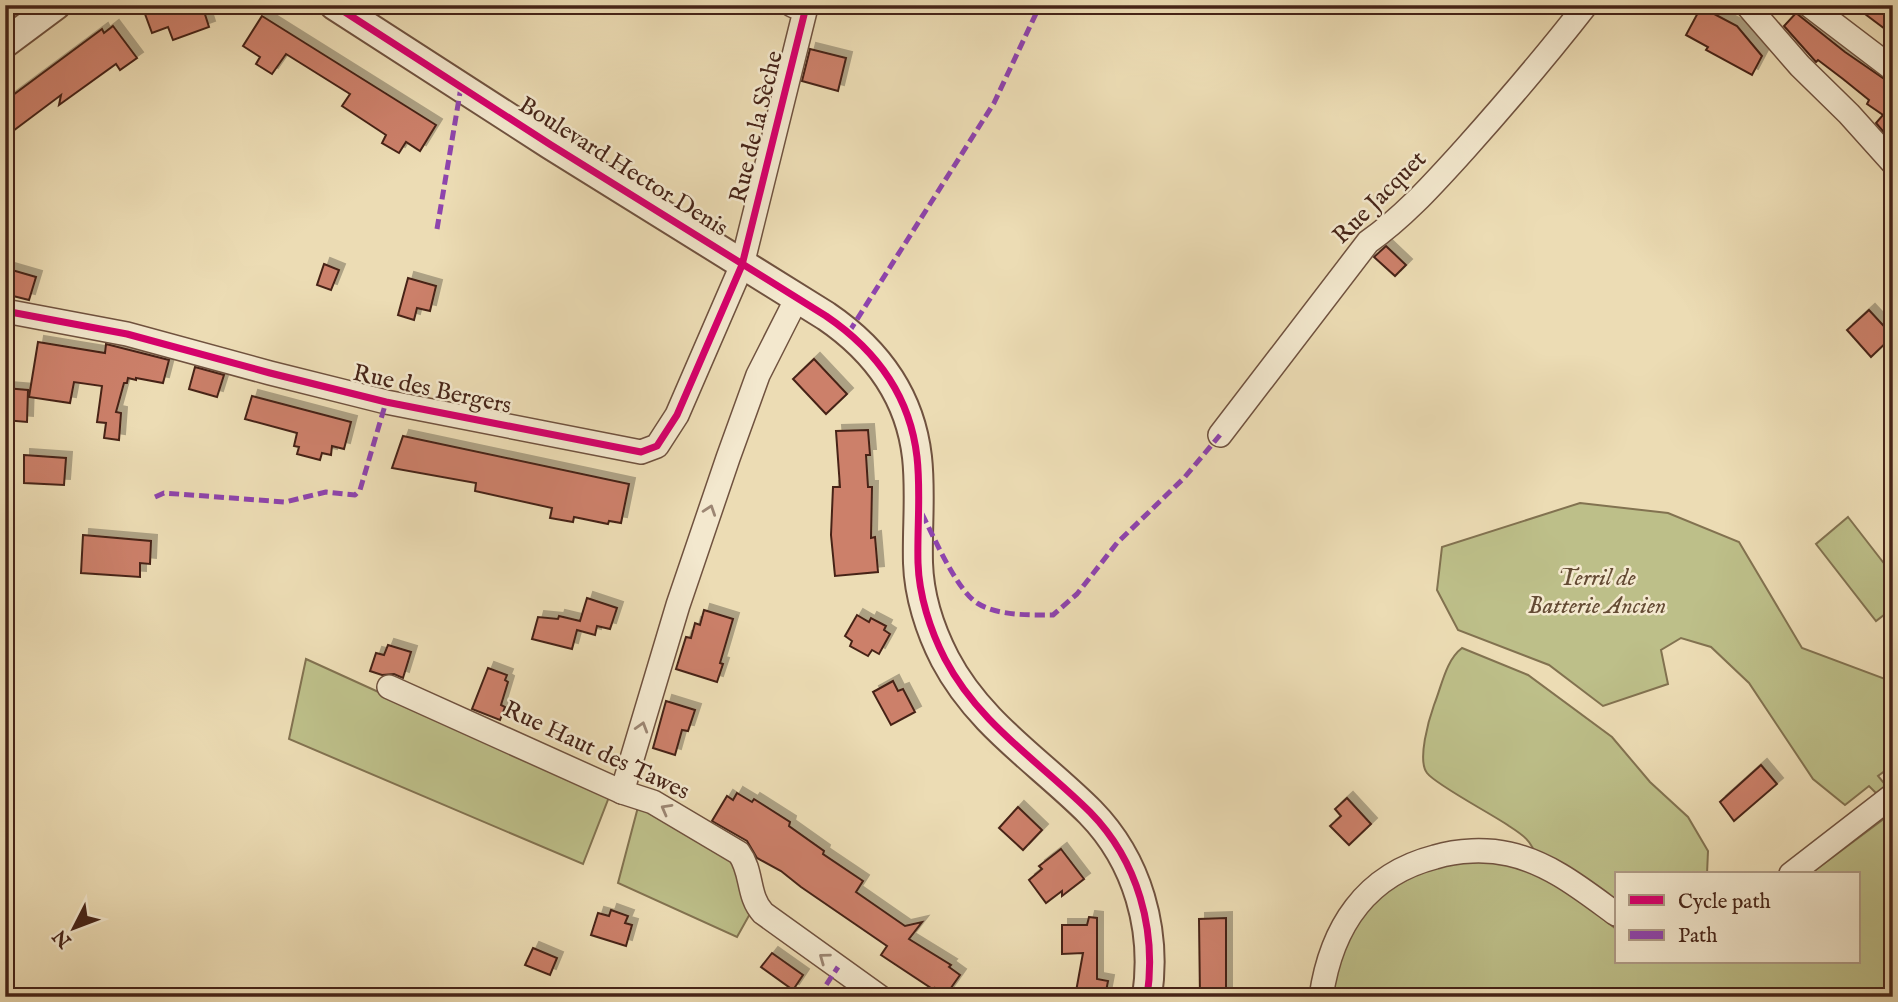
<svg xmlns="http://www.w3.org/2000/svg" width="1898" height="1002" font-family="'IM FELL English',serif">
<defs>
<filter id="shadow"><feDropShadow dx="6" dy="-6" stdDeviation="0" flood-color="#0004"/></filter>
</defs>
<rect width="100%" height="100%" fill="#ecdcb4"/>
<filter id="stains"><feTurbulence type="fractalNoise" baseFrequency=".00286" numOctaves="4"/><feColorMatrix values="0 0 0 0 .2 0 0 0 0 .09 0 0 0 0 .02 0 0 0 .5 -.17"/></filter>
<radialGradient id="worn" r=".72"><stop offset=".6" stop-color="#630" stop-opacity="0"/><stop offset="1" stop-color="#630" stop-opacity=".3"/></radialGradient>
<g fill="#bdbf89" stroke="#827250" stroke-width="2">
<path d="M 1580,503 L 1668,513 L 1739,542 L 1802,648 L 1888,680 L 1893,685 L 1893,765 L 1878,776 L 1893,794 L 1893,810 L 1869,786 L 1845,805 L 1813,779 L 1749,683 L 1711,647 L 1681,638 L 1661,650 L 1668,684 L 1603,706 L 1549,665 L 1458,630 L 1437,590 L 1442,547 Z"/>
<path d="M 1848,517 L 1893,575 L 1893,608 L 1876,621 L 1816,544 Z"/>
<path d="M 1462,648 L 1528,675 L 1612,737 L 1650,782 L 1688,817 L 1708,851 L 1707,874 L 1616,874 L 1616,909 L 1536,857 C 1532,841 1523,835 1509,826 C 1492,814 1436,785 1427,773 C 1417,760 1429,719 1434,705 C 1442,685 1446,660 1462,648 Z"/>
<path d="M 306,659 L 609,797 L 583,864 L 289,739 Z"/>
<path d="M 638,807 L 735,859 L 751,912 L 737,937 L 618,883 Z"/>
<path d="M 1893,812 L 1893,997 L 1326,997 L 1353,918 L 1412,869 L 1494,857 L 1561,884 L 1616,929 L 1616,962 L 1858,962 L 1858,874 L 1810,874 Z"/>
</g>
<g fill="#cc806a" stroke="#462418" stroke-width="2" filter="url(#shadow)">
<path d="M 180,5 L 202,5 L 209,27 L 173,40 L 168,27 L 152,33 L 145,14 Z"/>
<path d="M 1853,5 L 1891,5 L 1890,14 L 1893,16 L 1893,35 Z"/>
<path d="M 1701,7 L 1737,26 L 1762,56 L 1752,75 L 1706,50 L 1708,47 L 1686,35 Z"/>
<path d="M 1796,13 L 1845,52 L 1893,85 L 1893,129 L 1887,136 L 1876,123 L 1883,115 L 1867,104 L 1869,100 L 1843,79 L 1818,60 L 1816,62 L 1784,26 Z"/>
<path d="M 262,16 L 436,125 L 420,151 L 406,142 L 399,153 L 382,143 L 386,135 L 342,106 L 350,94 L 286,54 L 272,74 L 256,64 L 260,57 L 243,46 Z"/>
<path d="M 113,26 L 137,58 L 120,70 L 116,64 L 59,105 L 61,95 L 5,137 L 5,101 L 102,29 L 104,33 Z"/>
<path d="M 810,49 L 846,58 L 838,91 L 802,81 Z"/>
<path d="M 1386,246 L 1406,265 L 1395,276 L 1374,257 Z"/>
<path d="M 324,264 L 339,270 L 331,290 L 317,285 Z"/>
<path d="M 5,268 L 36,277 L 29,300 L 5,294 Z"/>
<path d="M 408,278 L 436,286 L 430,311 L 417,308 L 414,320 L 398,315 Z"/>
<path d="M 1869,310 L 1893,336 L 1871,357 L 1847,330 Z"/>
<path d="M 38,342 L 105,353 L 106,344 L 169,360 L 163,383 L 136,378 L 136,380 L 128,378 L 127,383 L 124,383 L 116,412 L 121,413 L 119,440 L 104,438 L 106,423 L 97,422 L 102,386 L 74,382 L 70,403 L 29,397 Z"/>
<path d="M 814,359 L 847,394 L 826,414 L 793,379 Z"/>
<path d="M 195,367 L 224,375 L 217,397 L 189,389 Z"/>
<path d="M 5,388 L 28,390 L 27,422 L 5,420 Z"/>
<path d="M 252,396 L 351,422 L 344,449 L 332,446 L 331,455 L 322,453 L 320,460 L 297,454 L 299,447 L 294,446 L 297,433 L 245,419 Z"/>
<path d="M 868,430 L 870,455 L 866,455 L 868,487 L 872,487 L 871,538 L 875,537 L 878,572 L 835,576 L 831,535 L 833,487 L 840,487 L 836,431 Z"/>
<path d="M 403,436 L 629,484 L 621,523 L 609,521 L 608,524 L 574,517 L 573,522 L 550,518 L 552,508 L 475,491 L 476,483 L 392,468 Z"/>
<path d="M 24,455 L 66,458 L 64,485 L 24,483 Z"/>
<path d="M 83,535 L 151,541 L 150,564 L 140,563 L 140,577 L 81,573 Z"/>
<path d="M 587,598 L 617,608 L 610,629 L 597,626 L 595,635 L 577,630 L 572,649 L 532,639 L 538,617 L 558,619 L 559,616 L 580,621 Z"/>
<path d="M 704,610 L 733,619 L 720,663 L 723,664 L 717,682 L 676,669 L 686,637 L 691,638 L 695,623 L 700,625 Z"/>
<path d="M 857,615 L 869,622 L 871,618 L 886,626 L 884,630 L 890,634 L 879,654 L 872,650 L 868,656 L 850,646 L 852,641 L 845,636 Z"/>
<path d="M 388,645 L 411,652 L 403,678 L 394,674 L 382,675 L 370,671 L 376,653 L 384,655 Z"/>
<path d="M 488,668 L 507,675 L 505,680 L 508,682 L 501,705 L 505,707 L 500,720 L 472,709 Z"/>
<path d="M 893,681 L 898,691 L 903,689 L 915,712 L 891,725 L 873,692 Z"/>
<path d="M 666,701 L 695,710 L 688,731 L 682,730 L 675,755 L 653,748 Z"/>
<path d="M 1761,765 L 1777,784 L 1734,821 L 1720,802 Z"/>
<path d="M 737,793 L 752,802 L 754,799 L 790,822 L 789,826 L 824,851 L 823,854 L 863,881 L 856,892 L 905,926 L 922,922 L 909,939 L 951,965 L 949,967 L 960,975 L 946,995 L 935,988 L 934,990 L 881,955 L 887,946 L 801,887 L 781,871 L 757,858 L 747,841 L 712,821 L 727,796 L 733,800 Z"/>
<path d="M 1347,798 L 1371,824 L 1349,845 L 1330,826 L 1341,816 L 1335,809 Z"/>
<path d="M 1018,807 L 1042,830 L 1023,850 L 999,828 Z"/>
<path d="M 1061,849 L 1084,879 L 1062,896 L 1062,891 L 1046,903 L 1029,880 L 1042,869 L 1039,866 Z"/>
<path d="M 611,910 L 628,916 L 625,923 L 632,925 L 626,946 L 591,935 L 598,913 L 609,916 Z"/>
<path d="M 1089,917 L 1097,918 L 1097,979 L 1108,981 L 1105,997 L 1075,997 L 1083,953 L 1062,954 L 1062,925 L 1087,925 Z"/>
<path d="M 1226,918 L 1226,997 L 1200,997 L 1199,919 Z"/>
<path d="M 533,948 L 557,958 L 550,975 L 525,965 Z"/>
<path d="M 772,953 L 803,975 L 793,990 L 761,967 Z"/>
</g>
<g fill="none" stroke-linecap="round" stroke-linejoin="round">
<g stroke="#70523f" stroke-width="26">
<g id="minor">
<path d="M 1747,5 L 1800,66 L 1849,114 L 1893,163"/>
<path d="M 1809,5 L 1893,69"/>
<path d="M 5,311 L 127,334 L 270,373 L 386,402 L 641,452 L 657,446 L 677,415 L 742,265 L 805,11 L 792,5"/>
<path d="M 1220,435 L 1368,242 C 1405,216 1434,183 1465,149 C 1507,102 1547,55 1586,5"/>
<path d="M 389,687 L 622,792 L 653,802 L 739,853 C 753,872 747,896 763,913 L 880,997"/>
<path d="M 622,792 L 678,605 L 728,458 L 758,375 L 797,298"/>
<path d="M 1791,874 L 1893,795"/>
<path d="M 1321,997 C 1331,928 1365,875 1435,857 C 1458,850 1486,849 1509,854 C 1550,863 1583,890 1616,914"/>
</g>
</g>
<g stroke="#70523f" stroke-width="32">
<g id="tertiary">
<path d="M 334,5 L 551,145 L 826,316 C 876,350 910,396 917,457 C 921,492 917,528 918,563 C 919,595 930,630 945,659 C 979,724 1039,761 1090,812 C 1138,861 1157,930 1147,997"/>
<path d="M 5,43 L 56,5"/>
</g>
</g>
<use href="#minor" stroke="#f3e8ce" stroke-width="23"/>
<use href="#tertiary" stroke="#f3e8ce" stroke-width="28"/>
<g stroke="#8e44ad" stroke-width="5" stroke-dasharray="10 5" stroke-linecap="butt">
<path d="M 437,229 L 461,87"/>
<path d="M 849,332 L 994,103 L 1040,5"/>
<path d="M 155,497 L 164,493 L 285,502 L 326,492 L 355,495 L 360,490 L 386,402"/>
<path d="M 922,514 C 934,537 956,589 977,603 C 998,616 1029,615 1053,615 L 1077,594 L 1117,543 L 1184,478 L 1220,435"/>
<path d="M 818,997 L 838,967"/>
</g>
<g stroke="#f3e8ce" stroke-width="11">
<g id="cycleway">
<path d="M 334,5 L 551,145 L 826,316 C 876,350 910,396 917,457 C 921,492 917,528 918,563 C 919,595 930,630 945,659 C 979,724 1039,761 1090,812 C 1138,861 1157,930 1147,997"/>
<path d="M 5,311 L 127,334 L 270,373 L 386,402 L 641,452 L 657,446 L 677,415 L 742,265 L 805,11 L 792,5"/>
</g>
</g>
<use href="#cycleway" stroke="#d6006c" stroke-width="7"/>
</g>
<defs><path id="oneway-chevron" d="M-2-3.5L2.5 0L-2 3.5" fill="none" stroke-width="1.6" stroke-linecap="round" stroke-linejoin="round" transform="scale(1.75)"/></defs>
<g stroke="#9c8673">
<use href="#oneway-chevron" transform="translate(710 510) rotate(-71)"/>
<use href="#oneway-chevron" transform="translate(642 727) rotate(-73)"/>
<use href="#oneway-chevron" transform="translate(666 809) rotate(-151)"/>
<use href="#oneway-chevron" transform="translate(824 958) rotate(-144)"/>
</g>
<g text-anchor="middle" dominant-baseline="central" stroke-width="5" stroke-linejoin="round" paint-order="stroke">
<g font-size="24" fill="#462418" stroke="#f3e8ce">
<text transform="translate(757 127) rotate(-76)">Rue de la Sèche</text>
<text transform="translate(623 167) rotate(32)">Boulevard Hector Denis</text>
<text transform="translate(1380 198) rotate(-45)">Rue Jacquet</text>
<text transform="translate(432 390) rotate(12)">Rue des Bergers</text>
<text transform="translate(596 751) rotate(25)">Rue Haut des Tawes</text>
</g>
<g font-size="24" font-style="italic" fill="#644b34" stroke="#f3e8ce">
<text x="1597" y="578">Terril de<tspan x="1597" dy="28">Batterie Ancien</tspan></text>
</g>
</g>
<rect width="1898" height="1002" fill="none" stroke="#ecdcb4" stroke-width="28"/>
<rect x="7" y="7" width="1884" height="988" fill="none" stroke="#462418" stroke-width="3.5"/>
<rect x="14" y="14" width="1870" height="974" fill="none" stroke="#462418" stroke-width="2"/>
<rect x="1615" y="872" width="245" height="91" fill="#f3e8ce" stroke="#ae9a85" stroke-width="2"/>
<rect x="1629" y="895" width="35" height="10" fill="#d6006c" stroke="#ae9a85" stroke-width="2"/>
<text x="1678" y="908" font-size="21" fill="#462418">Cycle path</text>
<rect x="1629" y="930" width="35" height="10" fill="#8e44ad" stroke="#ae9a85" stroke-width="2"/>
<text x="1678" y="942" font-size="21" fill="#462418">Path</text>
<g transform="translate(74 928) rotate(228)" stroke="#f3e8ce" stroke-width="5" paint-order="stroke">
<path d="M0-5L12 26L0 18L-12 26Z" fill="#462418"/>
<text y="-10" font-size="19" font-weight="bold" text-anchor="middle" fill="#462418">N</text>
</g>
<rect width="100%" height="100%" filter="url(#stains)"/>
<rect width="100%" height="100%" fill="url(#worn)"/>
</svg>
